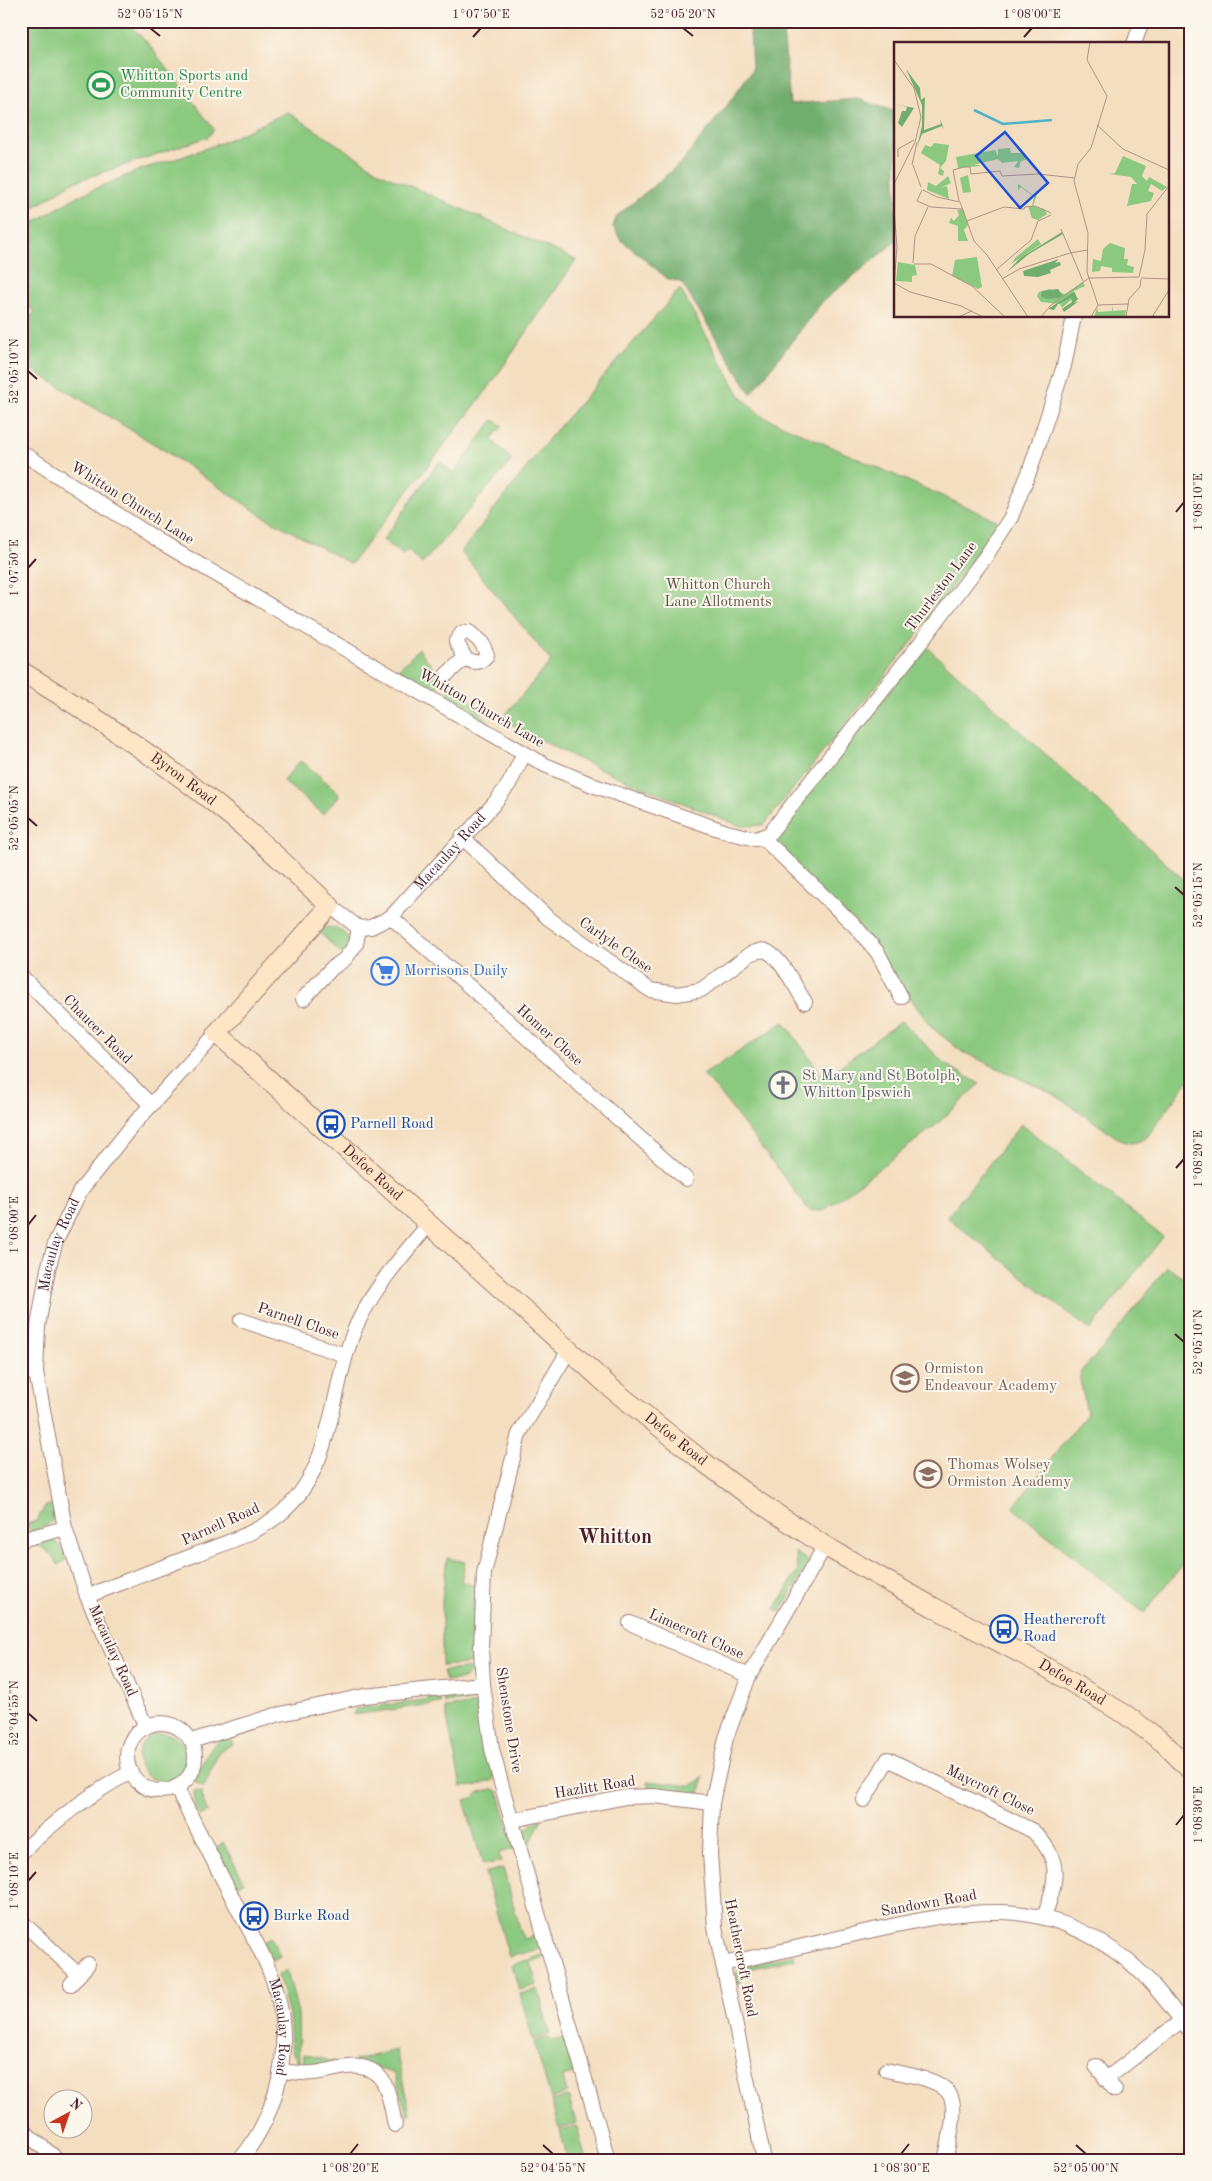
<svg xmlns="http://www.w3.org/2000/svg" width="1212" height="2181" font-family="'Old Standard TT',serif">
<rect width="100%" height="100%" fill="#fbf7ec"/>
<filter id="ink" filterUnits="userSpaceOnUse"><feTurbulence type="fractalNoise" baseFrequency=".02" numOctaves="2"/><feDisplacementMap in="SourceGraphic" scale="10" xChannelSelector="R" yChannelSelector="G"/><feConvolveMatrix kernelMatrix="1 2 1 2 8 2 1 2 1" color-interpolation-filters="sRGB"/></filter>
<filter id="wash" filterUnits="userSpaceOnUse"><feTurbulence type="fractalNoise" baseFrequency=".0096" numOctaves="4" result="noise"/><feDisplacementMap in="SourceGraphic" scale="20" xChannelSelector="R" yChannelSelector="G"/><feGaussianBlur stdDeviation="1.12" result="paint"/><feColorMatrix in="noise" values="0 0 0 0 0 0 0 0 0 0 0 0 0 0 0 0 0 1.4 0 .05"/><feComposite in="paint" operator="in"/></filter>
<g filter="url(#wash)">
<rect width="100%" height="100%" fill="#f4dec0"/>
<g fill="#8cc980" stroke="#6b7456">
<path d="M 21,21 L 125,21 L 146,41 L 214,129 L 208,137 L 71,183 L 21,216 Z"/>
<path d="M 288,112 L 381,173 L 576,260 L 487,390 L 351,564 L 261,515 L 159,447 L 21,363 L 21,325 L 35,312 L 21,300 L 21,230 L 76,197 L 142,169 L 182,157 L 223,142 Z"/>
<path d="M 680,289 L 740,396 L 762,416 L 998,521 L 986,540 L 912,642 L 764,825 L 740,826 C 662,794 582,766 510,723 L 512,719 L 505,715 L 551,661 L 461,552 L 552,435 Z"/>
<path d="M 493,420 L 503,426 L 491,439 L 512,460 L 422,564 L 407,550 L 403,555 L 383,540 L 439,462 L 454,473 Z"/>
<path d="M 926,646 L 1191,886 L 1191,1077 L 1147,1137 C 1139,1142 1132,1145 1122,1141 L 1055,1095 L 961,1051 L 931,1027 L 899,982 L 778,847 L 777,832 Z"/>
<path d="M 419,649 L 438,674 L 440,681 L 439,686 L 431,691 L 403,678 L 402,671 L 399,669 Z"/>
<path d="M 454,679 L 490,724 L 489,728 L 449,703 L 448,693 Z"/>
<path d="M 299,762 L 303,762 L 338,792 L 339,796 L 323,814 L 283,781 Z"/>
<path d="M 328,927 C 338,928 346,932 350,942 L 344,956 L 317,930 Z"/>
<path d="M 901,1021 L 945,1064 L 980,1084 L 935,1126 L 823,1211 L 809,1210 L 719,1092 L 703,1075 L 784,1022 L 824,1078 Z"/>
<path d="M 1021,1124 L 1163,1237 L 1090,1330 L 947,1217 Z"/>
<path d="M 1167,1267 L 1191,1283 L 1191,1554 L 1144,1613 L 1013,1508 L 1087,1413 L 1080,1379 L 1081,1371 L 1103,1348 Z"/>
<path d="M 54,1505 L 54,1519 L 48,1525 L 31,1532 L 26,1524 L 37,1521 L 45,1506 Z"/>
<path d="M 48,1539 C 60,1543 63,1549 66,1560 L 58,1565 L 55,1558 L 35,1542 Z"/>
<path d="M 795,1552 L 809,1562 L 781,1611 L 775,1609 L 798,1570 Z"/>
<path d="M 447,1558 L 465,1562 L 461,1582 L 478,1586 L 476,1663 L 442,1666 L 442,1599 Z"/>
<path d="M 475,1668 L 463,1679 L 446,1681 L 443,1671 Z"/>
<path d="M 470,1692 L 478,1700 L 445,1703 L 444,1697 L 446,1693 Z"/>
<path d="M 438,1693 L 441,1703 L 353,1715 L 355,1709 L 425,1700 Z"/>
<path d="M 480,1704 L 494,1780 L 476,1786 L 461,1787 L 445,1708 Z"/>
<circle cx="162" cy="1757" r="24"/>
<path d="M 230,1735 L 233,1744 L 219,1751 L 204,1787 L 195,1782 C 203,1761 208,1743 230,1735 Z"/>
<path d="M 703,1777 L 700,1794 L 695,1795 L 649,1792 L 647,1781 L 691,1786 Z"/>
<path d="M 493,1789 L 498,1791 L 515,1849 L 499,1853 L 501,1861 L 483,1865 L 464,1800 L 473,1798 L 479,1792 Z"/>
<path d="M 194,1791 L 202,1792 L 201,1796 L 208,1812 L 199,1816 L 195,1806 Z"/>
<path d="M 542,1819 L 527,1850 C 523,1834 526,1825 542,1819 Z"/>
<path d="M 223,1842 L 244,1882 L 234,1885 L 216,1849 Z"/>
<path d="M 503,1868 L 523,1939 L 539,1935 L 543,1948 L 509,1957 L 485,1873 Z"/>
<path d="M 271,1937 L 280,1956 L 272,1960 L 263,1943 Z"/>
<path d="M 545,1954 L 546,1957 L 530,1962 L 537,1985 L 519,1990 L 512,1965 Z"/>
<path d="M 793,1954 L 795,1959 L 749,1969 L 738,1984 L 736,1973 L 742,1967 Z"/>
<path d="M 287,1970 L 298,2013 L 299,2063 L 292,2052 L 289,2015 L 278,1975 Z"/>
<path d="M 538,1989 L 550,2034 L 533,2040 L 520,1994 Z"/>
<path d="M 549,2037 L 552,2041 L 568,2037 L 579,2073 L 563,2077 L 567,2093 L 551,2099 L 534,2042 Z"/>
<path d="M 396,2050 L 410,2114 L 407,2115 L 395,2074 L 354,2060 Z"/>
<path d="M 304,2054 L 339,2063 C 328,2065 314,2070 303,2064 Z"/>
<path d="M 566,2097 L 569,2098 L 576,2123 L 559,2129 L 551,2101 Z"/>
<path d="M 575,2126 L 577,2127 L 586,2160 L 568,2160 L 560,2131 Z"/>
</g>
<path fill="#71ad6e" stroke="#5e664c" d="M 747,21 L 782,21 L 790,104 L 858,99 L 896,112 L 896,241 L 823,301 L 751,394 L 681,282 L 668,279 L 620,239 L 613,226 L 617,216 L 681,163 L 726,107 L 752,70 L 750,30 Z"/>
</g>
<g filter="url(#ink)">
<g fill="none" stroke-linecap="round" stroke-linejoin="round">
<g stroke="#9f7e76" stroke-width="16">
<g id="street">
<path d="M 1134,44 L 1142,21"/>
<path d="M 21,452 L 162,543 L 545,765 L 595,786 L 727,832 L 756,839 L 769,834 L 921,642 L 986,556 L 1011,517 L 1030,470 L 1064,366 L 1074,316"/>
<path d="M 446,675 L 465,658 C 474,664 480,664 487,655 L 482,643 L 469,632 L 462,633 L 456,641 L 465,658"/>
<path d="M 462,837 L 548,918 L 650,990 L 677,994 L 701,990 L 750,954 C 756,952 762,948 768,952 C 781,958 797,990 805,1002"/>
<path d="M 763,838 L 856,927 L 878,953 L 901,997"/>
<path id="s1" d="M 330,906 L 359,928 L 371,927 L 391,917 L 493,805 L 509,784 L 524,754"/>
<path d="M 391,917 L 686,1179"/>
<path d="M 21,976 L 151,1105"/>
<path d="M 303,999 L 332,968 L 345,959 L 356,944 L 359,928"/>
<path d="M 241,1320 L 345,1355"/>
<path d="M 569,1350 L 519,1434 L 484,1573 L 481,1648 L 483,1684 L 492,1749 L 501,1783 L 608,2160"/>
<path d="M 21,1373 L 36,1372"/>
<path d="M 21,1540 L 65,1528"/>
<path d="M 87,1596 C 124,1582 160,1568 197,1554 C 225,1543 255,1534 279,1515 C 337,1469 329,1384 358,1322 C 376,1285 403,1255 429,1224"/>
<path d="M 630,1623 L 749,1676"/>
<circle cx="161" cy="1757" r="34"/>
<path id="s2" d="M 146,1727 L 87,1596 L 65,1528 L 36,1372 L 38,1326 L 48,1269 L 56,1241 L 80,1191 L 132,1126 L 217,1033"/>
<path d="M 191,1741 L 276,1715 L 364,1696 L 483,1684"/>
<path id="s3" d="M 176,1787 C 196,1826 215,1864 235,1903 C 249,1930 267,1959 276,1989 C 293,2049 279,2112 240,2160"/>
<path d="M 864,1800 L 888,1759 L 1033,1831 C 1064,1862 1056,1880 1044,1918"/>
<path d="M 513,1820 L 626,1797 L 654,1796 L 712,1803"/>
<path d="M 21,1853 C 54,1821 91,1793 131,1772"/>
<path d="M 21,1921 L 79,1975"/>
<path d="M 723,1964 C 770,1954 817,1943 864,1932 C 964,1910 1040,1891 1128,1961 C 1153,1981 1171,2008 1191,2032"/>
<path d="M 71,1984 L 88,1964"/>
<path d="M 1096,2066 L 1115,2090"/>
<path d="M 886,2070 C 958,2084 962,2088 945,2160"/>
<path d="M 282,2071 C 292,2072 302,2074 313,2073 C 335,2071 366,2056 382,2080 C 390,2092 392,2111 395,2125"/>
<path d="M 1106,2079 L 1181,2021"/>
<path d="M 21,2129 L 58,2160"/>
<path d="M 764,2160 L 715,1927 L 710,1853 L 712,1803 L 726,1738 L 749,1676 L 825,1546"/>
</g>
</g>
<g stroke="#9f7e76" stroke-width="21">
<g id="secondary">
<path id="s4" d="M 21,671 C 93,715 163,761 228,814 C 264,843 297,875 330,906 L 217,1033 L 611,1388 L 705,1463 L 748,1495 L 825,1546 L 933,1607 L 1039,1663 L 1126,1715 L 1164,1743 L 1191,1771"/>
</g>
</g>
<use href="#street" stroke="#fff" stroke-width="14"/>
<use href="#secondary" stroke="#fde5c5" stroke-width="19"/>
</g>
</g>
<path fill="none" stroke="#4a1f2b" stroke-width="2" d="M 150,28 L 160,36M 683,28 L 693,36M 473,37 L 481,28M 1024,37 L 1032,28M 28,371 L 37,379M 1176,512 L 1184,502M 28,568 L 36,559M 28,818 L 37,826M 1175,887 L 1184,895M 1176,1168 L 1184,1159M 28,1225 L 36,1215M 1175,1334 L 1184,1342M 28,1713 L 37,1721M 1176,1825 L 1184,1815M 28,1881 L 36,1872M 543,2145 L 553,2154M 1076,2145 L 1086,2154M 350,2154 L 358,2144M 901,2154 L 909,2144"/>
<defs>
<g id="stadium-ring" transform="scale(1.4375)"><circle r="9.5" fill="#fbf7ec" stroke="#2e9e5b" stroke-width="1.5"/><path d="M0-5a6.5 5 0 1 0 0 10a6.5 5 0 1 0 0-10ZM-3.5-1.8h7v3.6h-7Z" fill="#2e9e5b"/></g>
<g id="supermarket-ring" transform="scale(1.4375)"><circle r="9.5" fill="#fbf7ec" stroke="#3f7fe0" stroke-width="1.5"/><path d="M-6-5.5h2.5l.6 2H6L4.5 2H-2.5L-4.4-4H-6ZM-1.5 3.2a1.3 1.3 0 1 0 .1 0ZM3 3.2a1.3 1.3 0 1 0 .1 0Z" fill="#3f7fe0"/></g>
<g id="church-ring" transform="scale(1.4375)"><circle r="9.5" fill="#fbf7ec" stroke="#6b7280" stroke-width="1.5"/><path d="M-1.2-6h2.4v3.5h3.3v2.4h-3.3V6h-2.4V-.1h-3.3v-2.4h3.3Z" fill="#6b7280"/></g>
<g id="bus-ring" transform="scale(1.4375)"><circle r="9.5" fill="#fbf7ec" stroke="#1a4fb4" stroke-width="1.5"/><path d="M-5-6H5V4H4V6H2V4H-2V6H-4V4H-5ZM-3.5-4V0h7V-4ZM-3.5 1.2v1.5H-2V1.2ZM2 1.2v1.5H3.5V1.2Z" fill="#1a4fb4"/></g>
<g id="school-ring" transform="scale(1.4375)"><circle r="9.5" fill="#fbf7ec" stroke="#8d6e63" stroke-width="1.5"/><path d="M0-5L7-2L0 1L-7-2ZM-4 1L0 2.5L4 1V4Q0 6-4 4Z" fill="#8d6e63"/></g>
</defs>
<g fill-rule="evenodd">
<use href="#stadium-ring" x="101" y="85"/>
<use href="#supermarket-ring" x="385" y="971"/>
<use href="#church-ring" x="783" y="1085"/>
<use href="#bus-ring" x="331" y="1124"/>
<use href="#school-ring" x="905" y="1378"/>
<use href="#school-ring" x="928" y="1474"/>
<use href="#bus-ring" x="1004" y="1629"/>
<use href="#bus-ring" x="254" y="1916"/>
</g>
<g text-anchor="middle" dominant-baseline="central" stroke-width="4" stroke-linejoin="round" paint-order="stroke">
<g font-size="15" fill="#27864d" stroke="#fbf7ec" text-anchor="start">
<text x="120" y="76">Whitton Sports and<tspan x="120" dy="17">Community Centre</tspan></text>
</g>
<g font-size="15" fill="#4a1f2b" stroke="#fbf7ec">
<text transform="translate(132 504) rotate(32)">Whitton Church Lane</text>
<text transform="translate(942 587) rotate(-53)">Thurleston Lane</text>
<text transform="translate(481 709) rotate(30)">Whitton Church Lane</text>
<text stroke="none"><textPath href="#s4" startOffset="195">Byron Road</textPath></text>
<text stroke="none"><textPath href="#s1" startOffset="159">Macaulay Road</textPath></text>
<text transform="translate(615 946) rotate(35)">Carlyle Close</text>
<text transform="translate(97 1030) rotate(45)">Chaucer Road</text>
<text transform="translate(549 1036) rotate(42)">Homer Close</text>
<text stroke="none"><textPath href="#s4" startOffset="768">Defoe Road</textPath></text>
<text stroke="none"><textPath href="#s2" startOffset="504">Macaulay Road</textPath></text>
<text transform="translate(298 1322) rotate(19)">Parnell Close</text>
<text stroke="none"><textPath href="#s4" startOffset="1172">Defoe Road</textPath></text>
<text transform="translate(221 1525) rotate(-24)">Parnell Road</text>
<text transform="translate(696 1635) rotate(24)">Limecroft Close</text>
<text transform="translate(112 1651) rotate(66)">Macaulay Road</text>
<text stroke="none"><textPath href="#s4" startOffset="1638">Defoe Road</textPath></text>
<text transform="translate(508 1720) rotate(81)">Shenstone Drive</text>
<text transform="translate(595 1788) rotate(-9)">Hazlitt Road</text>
<text transform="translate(990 1791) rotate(26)">Maycroft Close</text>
<text transform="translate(929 1904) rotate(-10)">Sandown Road</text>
<text transform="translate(740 1958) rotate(79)">Heathercroft Road</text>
<text stroke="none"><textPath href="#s3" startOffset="264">Macaulay Road</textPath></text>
</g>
<g font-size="15" fill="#5e5244" stroke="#fbf7ec">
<text x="718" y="585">Whitton Church<tspan x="718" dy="17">Lane Allotments</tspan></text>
</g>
<g font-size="15" fill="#366cbe" stroke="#fbf7ec" text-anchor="start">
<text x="404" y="971">Morrisons Daily</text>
</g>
<g font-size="15" fill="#5b616d" stroke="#fbf7ec" text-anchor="start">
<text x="802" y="1076">St Mary and St Botolph,<tspan x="802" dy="17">Whitton Ipswich</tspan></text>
</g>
<g font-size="15" fill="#164399" stroke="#fbf7ec" text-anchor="start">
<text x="350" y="1124">Parnell Road</text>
<text x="1023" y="1620">Heathercroft<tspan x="1023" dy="17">Road</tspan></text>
<text x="273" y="1916">Burke Road</text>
</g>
<g font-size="15" fill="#785e54" stroke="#fbf7ec" text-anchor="start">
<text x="924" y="1369">Ormiston<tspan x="924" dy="17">Endeavour Academy</tspan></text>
<text x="947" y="1465">Thomas Wolsey<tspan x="947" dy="17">Ormiston Academy</tspan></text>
</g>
<g font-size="20" font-weight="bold" fill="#4a1f2b" stroke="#fbf7ec">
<text x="615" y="1538">Whitton</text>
</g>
</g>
<g transform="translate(894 42)">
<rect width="275" height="275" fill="#f4dec0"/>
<path d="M 40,101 L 55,103 L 52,119 L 46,126 L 50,129 L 49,134 L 44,132 L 46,123 L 27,111 L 31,103 L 37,105 ZM 116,106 L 117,111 L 131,111 L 132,118 L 127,119 L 125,126 L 120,125 L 124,119 L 108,121 L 104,117 L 79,123 L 86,123 L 85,124 L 64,126 L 62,115 L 101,108 L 104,114 L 104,107 ZM 229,114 L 252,124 L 248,134 L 253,139 L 255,135 L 273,145 L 268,149 L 257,142 L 254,149 L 260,151 L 257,159 L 233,164 L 238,142 L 243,142 L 237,135 L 216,132 L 221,131 ZM 74,133 L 77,150 L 69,151 L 66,136 ZM 54,134 L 57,141 L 46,146 L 53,144 L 55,157 L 33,148 L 34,140 L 42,144 ZM 124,142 L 139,153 L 143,151 L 141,148 L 144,150 L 139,164 L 150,167 L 153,172 L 144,178 L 138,176 L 134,164 L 138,164 L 140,155 L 127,145 L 124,148 ZM 69,167 L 74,183 L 70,188 L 74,199 L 64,199 L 64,184 L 55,181 L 57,176 L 60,179 L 65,173 L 63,168 ZM 144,197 L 147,202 L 117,222 L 122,215 ZM 216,201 L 231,206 L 230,217 L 234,217 L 233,223 L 240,225 L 239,231 L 218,230 L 218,226 L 207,224 L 206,229 L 198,230 L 199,217 L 207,219 L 209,207 ZM 83,215 L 88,245 L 84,247 L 58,234 L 61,218 ZM 4,220 L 21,223 L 23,233 L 18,234 L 18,240 L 2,239 ZM 189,240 L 191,244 L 180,249 L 182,253 L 168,266 L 166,262 L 147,260 L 143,254 L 145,250 L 156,247 L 171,252 ZM 219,263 L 219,269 L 232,268 L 231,275 L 200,275 L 203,266 L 204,270 L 218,269 Z" fill="#8cc980"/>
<path d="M 12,27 L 26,46 L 27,58 L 31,55 L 30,88 L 47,82 L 46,77 L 50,87 L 48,84 L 28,92 L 23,105 L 28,84 L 28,63 ZM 1,62 L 20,66 L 8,85 L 4,81 L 8,69 L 12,69 L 13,65 ZM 168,190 L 169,192 L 135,212 L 113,230 L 126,216 ZM 165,217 L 161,221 L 166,220 L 167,223 L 156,228 L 157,231 L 144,235 L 130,234 L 129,229 ZM 164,247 L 169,254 L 165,256 L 152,257 L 147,254 L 148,249 ZM 180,250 L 184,257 L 180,261 L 185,259 L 170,270 L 168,267 L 178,260 L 177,256 L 164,262 L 160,268 L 154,267 Z" fill="#71ad6e"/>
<path fill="none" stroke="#4cb3cb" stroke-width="2.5" d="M 80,68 L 109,82 L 158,78"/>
<path fill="none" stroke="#b09284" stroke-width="1" d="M 196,0 L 193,18 L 213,54 L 197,106 L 184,122 L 180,139 L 194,191 L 193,230 L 204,263 L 197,275M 0,18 L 20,46 L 27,75 L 21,100 L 0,142M 203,83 L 229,107 L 275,128M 4,115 L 4,107 L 20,98M 18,123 L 23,100M 19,123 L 27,145M 28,148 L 23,159 L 37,165 L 68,167M 29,148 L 43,155 L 66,160 L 80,199 L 93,213 L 134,275M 65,159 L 59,128 L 70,125 L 76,125 L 77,132 L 106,129 L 108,134 L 144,132 L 181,136M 0,168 L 3,204 L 0,245M 73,179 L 110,165 L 130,167 L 131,165 L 141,164 L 157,171M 167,187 L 189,239M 176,211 L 194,208M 19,221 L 21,194 L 34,165M 20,222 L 37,222 L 78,244 L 111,275M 102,228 L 137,198 L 144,179 L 157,173M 245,235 L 251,208 L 253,172 L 275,144M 247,236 L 275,237M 108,237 L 125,227 L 176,211M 0,241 L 16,250 L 67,264 L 89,275M 204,263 L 234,262M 64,275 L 78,269M 147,275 L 156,264 L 195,236 L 245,235M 232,275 L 235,257 L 246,245 L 247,237M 258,275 L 275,248"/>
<path fill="#1d4ed8" fill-opacity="0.15" stroke="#1d4ed8" stroke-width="2.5" d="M 111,90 L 154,141 L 126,166 L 82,114 Z"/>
<rect width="275" height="275" fill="none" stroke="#4a1f2b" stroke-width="2.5"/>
</g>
<rect width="1212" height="2181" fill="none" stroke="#fbf7ec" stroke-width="55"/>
<g transform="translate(68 2114) rotate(40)"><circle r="24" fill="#fbf7ec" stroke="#b4a19f"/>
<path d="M0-4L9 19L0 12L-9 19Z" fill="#c8321e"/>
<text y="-8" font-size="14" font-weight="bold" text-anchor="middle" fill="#4a1f2b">N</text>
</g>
<rect x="28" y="28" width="1156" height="2126" fill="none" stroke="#4a1f2b" stroke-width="2"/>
<g font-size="12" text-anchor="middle" fill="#4a1f2b">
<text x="150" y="18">52°05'15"N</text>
<text x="481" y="18">1°07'50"E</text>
<text x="683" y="18">52°05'20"N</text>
<text x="1032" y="18">1°08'00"E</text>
<text transform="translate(14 371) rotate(-90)" y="4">52°05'10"N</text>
<text transform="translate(1198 502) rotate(-90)" y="4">1°08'10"E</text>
<text transform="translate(14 568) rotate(-90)" y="4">1°07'50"E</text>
<text transform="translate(14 818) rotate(-90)" y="4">52°05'05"N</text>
<text transform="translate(1198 895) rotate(-90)" y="4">52°05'15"N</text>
<text transform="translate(1198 1159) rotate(-90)" y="4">1°08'20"E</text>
<text transform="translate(14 1225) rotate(-90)" y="4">1°08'00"E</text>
<text transform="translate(1198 1342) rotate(-90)" y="4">52°05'10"N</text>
<text transform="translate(14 1713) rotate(-90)" y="4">52°04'55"N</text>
<text transform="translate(1198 1815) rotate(-90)" y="4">1°08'30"E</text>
<text transform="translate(14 1881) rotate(-90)" y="4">1°08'10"E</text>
<text x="350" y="2172">1°08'20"E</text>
<text x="553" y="2172">52°04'55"N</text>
<text x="901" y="2172">1°08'30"E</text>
<text x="1086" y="2172">52°05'00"N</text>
</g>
</svg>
